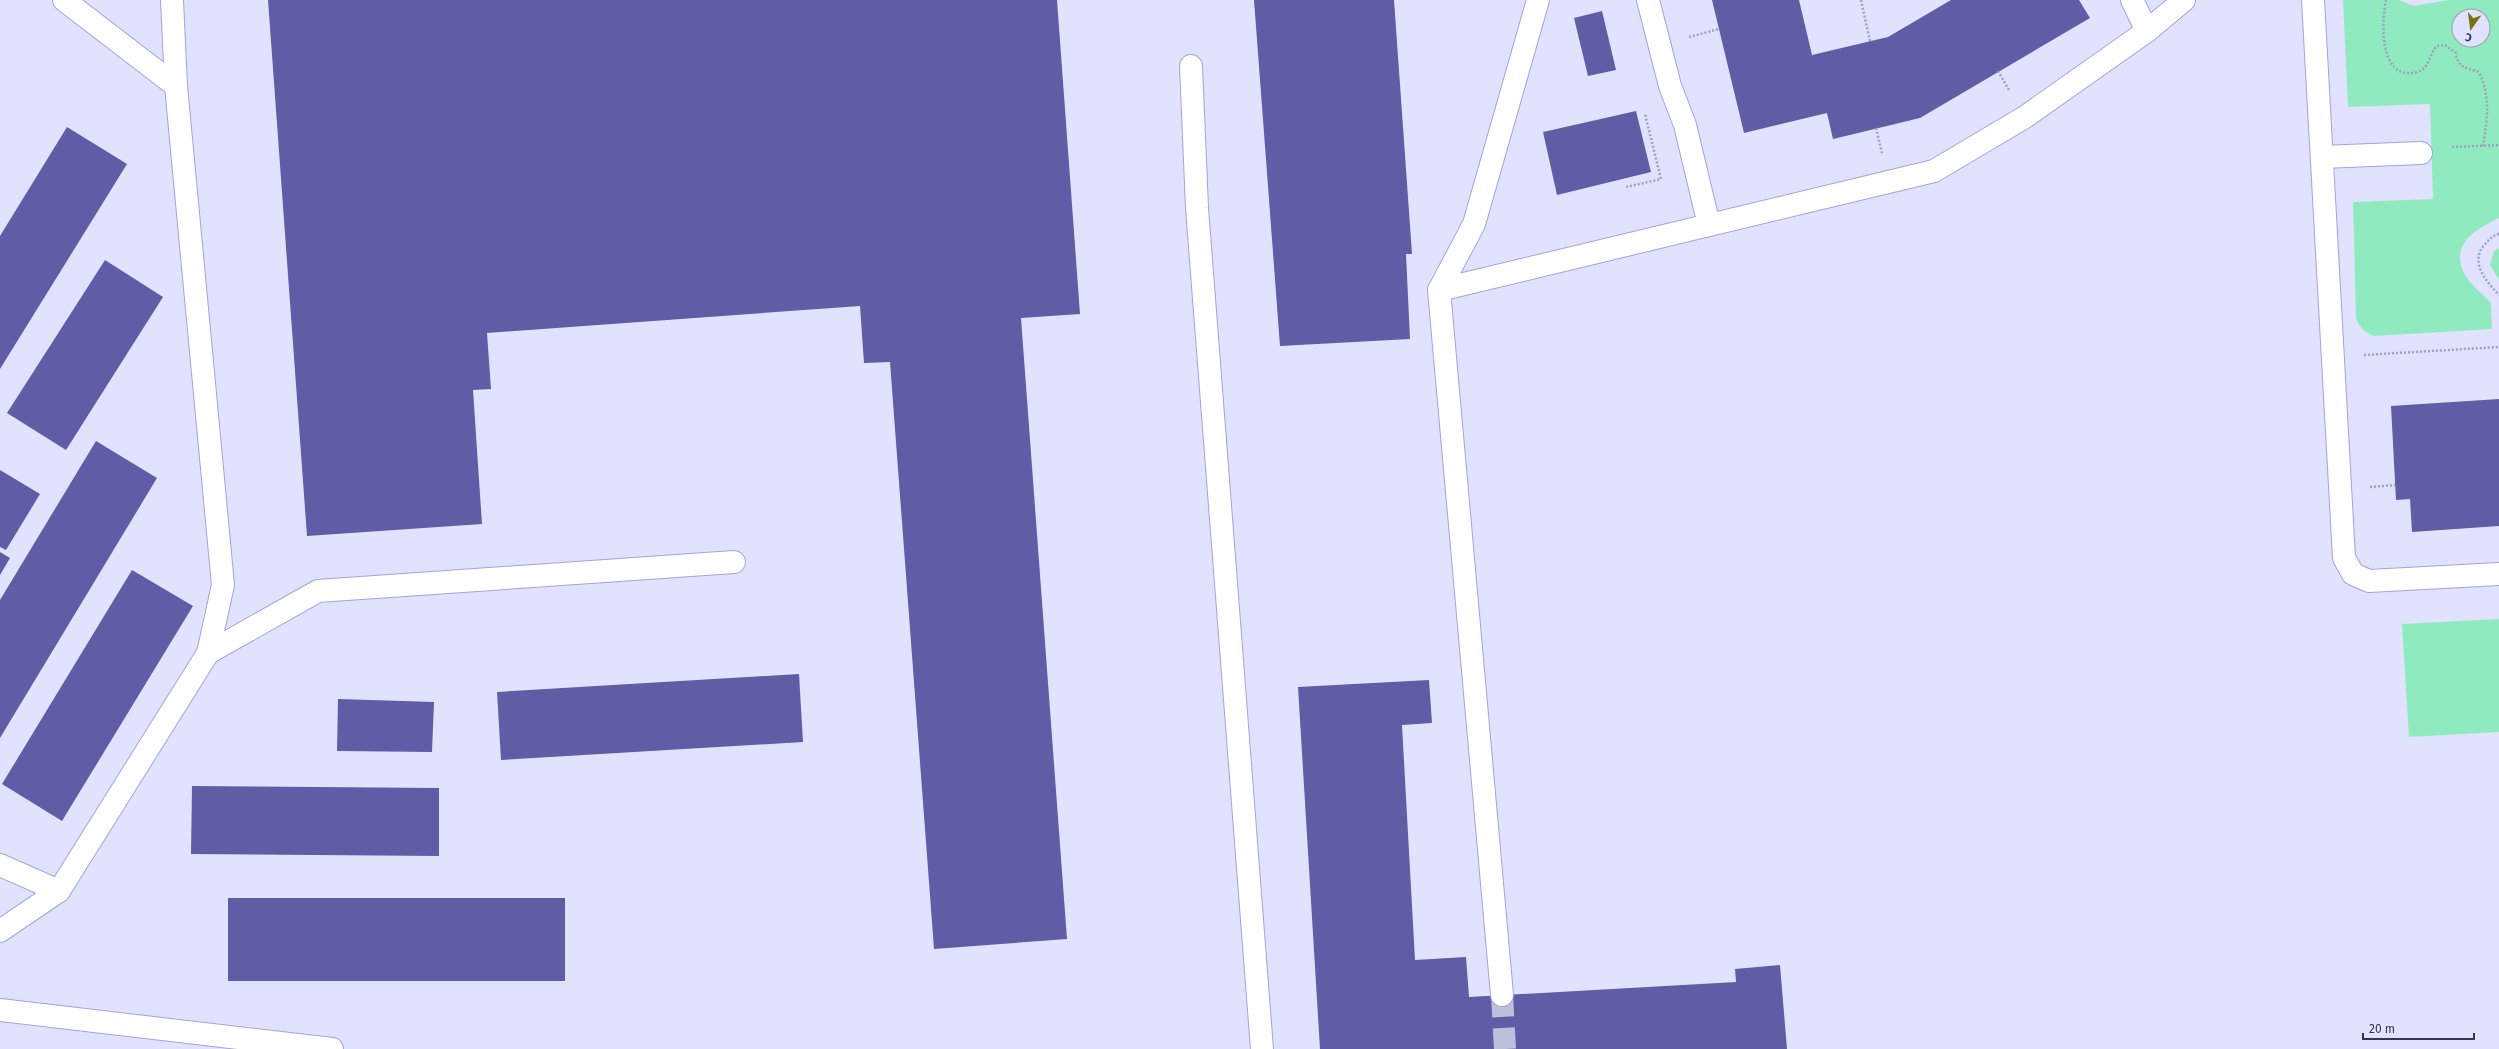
<svg xmlns="http://www.w3.org/2000/svg" width="2499" height="1049" font-family="'Fira Sans',sans-serif">
<rect width="100%" height="100%" fill="#e1e3fe"/>
<g fill="#8febbf" fill-rule="evenodd">
<path d="M 2343,0 L 2399,0 L 2414,6 L 2449,0 L 2499,0 L 2499,218 C 2474,230 2447,246 2467,278 C 2473,287 2484,295 2491,303 L 2492,329 L 2374,336 C 2364,332 2360,328 2356,318 L 2353,202 L 2433,199 L 2430,104 L 2348,107 ZM 2459,16 L 2483,16 L 2483,40 L 2459,40 Z"/>
<path d="M 2499,248 L 2499,280 L 2490,265 L 2494,251 Z"/>
<path d="M 2499,619 L 2499,732 L 2409,737 L 2402,624 Z"/>
</g>
<g fill="#5e5da6">
<path d="M 268,0 L 1057,0 L 1080,314 L 1021,318 L 1067,939 L 934,949 L 890,362 L 864,363 L 860,306 L 487,333 L 491,389 L 473,390 L 482,524 L 307,536 Z"/>
<path d="M 1254,0 L 1394,0 L 1412,254 L 1406,254 L 1410,339 L 1280,346 Z"/>
<path d="M 1712,0 L 1799,0 L 1812,55 L 1888,37 L 1951,0 L 2079,0 L 2090,18 L 1920,118 L 1833,139 L 1827,113 L 1744,133 Z"/>
<path d="M 1602,11 L 1616,70 L 1588,76 L 1574,18 Z"/>
<path d="M 1636,111 L 1651,172 L 1557,195 L 1543,132 Z"/>
<path d="M 67,127 L 127,164 L 0,369 L 0,236 Z"/>
<path d="M 105,260 L 163,297 L 66,450 L 7,413 Z"/>
<path d="M 2499,399 L 2499,526 L 2412,532 L 2410,499 L 2396,500 L 2391,406 Z"/>
<path d="M 96,441 L 157,478 L 0,738 L 0,600 Z"/>
<path d="M 0,470 L 40,494 L 6,550 L 0,547 Z"/>
<path d="M 0,552 L 10,558 L 0,575 Z"/>
<path d="M 132,570 L 193,606 L 62,821 L 2,784 Z"/>
<path d="M 799,674 L 803,742 L 501,760 L 497,692 Z"/>
<path d="M 1429,680 L 1432,723 L 1402,725 L 1415,960 L 1466,957 L 1469,997 L 1736,982 L 1735,969 L 1780,965 L 1787,1049 L 1320,1049 L 1298,687 Z"/>
<path d="M 338,699 L 434,702 L 432,752 L 337,751 Z"/>
<path d="M 192,786 L 439,788 L 439,856 L 191,854 Z"/>
<rect x="228" y="898" width="337" height="83"/>
</g>
<g fill="none" stroke-linecap="round" stroke-linejoin="round">
<path stroke="#bec0db" stroke-width="22" stroke-dasharray="22 11" stroke-linecap="butt" d="M 1502,995 L 1505,1049"/>
<g stroke="#a0a3e4" stroke-width="24">
<g id="minor">
<path d="M 172,0 L 176,86"/>
<path d="M 1648,0 L 1670,86 L 1685,125 L 1709,225"/>
<path d="M 2132,0 L 2147,31"/>
<path d="M 2313,0 L 2344,558 L 2353,574 L 2369,581 L 2499,574"/>
<path d="M 1191,66 L 1197,208 L 1262,1049"/>
<path d="M 2322,157 L 2421,153"/>
<path d="M 1439,290 L 1934,171 L 2025,117 L 2147,31 L 2184,0"/>
<path d="M 208,653 L 318,591 L 734,562"/>
<path d="M 0,865 L 59,891"/>
<path d="M 0,931 L 59,891 L 208,653 L 223,585 L 176,86 L 64,0"/>
<path d="M 1502,995 L 1439,290 L 1474,224 L 1538,0"/>
<path d="M 0,1010 L 332,1049"/>
</g>
</g>
<g stroke="#9fa1bc" stroke-width="2.5" stroke-dasharray="2 2" stroke-linecap="butt">
<path d="M 1861,0 L 1870,41"/>
<path d="M 2386,0 C 2382,19 2379,71 2407,73 C 2413,74 2420,72 2424,68 C 2430,62 2431,52 2437,46 L 2445,45 L 2456,53 C 2457,68 2467,68 2479,72 C 2491,97 2487,120 2483,146"/>
<path d="M 1689,37 L 1719,29"/>
<path d="M 1998,71 L 2009,90"/>
<path d="M 1876,128 L 1882,153"/>
<path d="M 2452,147 L 2499,145"/>
<path d="M 1626,187 L 1661,179 L 1645,114"/>
<path d="M 2499,234 C 2493,235 2490,239 2486,243 C 2468,261 2486,281 2499,295"/>
<path d="M 2364,355 L 2499,347"/>
<path d="M 2370,487 L 2395,485"/>
</g>
<use href="#minor" stroke="#fff" stroke-width="22"/>
</g>
<g transform="translate(2471 28) rotate(194)"><circle r="19" fill="#e1e3fe" stroke="#9b9db8"/>
<path d="M0-3L7 15L0 10L-7 15Z" fill="#7b700f"/>
<text y="-6" font-size="11" font-weight="bold" text-anchor="middle" fill="#33344f">С</text>
</g>
<path d="M2363 1033v6h111v-6" fill="none" stroke="#33344f" stroke-width="2"/>
<text x="2369" y="1033" font-size="12" fill="#33344f" stroke="#e1e3fe" stroke-width="3" paint-order="stroke">20 m</text>
</svg>
